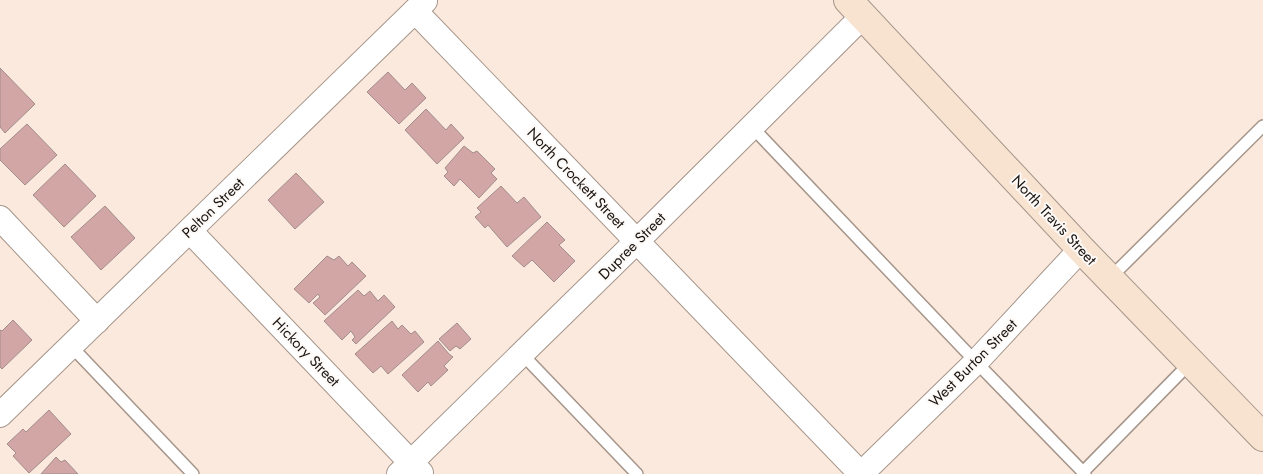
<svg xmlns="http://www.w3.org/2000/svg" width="1263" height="474" font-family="Jost,sans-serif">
<rect width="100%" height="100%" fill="#fbe9dd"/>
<g fill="#d2a6a4" stroke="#a18d8c">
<path d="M 0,68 L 35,104 L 5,133 L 0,127 Z"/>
<path d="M 388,72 L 405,90 L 412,83 L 426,98 L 399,124 L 367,92 Z"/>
<path d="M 426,109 L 446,130 L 451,124 L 464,138 L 437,164 L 405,130 Z"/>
<path d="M 27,124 L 57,155 L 25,185 L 0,160 L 0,149 Z"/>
<path d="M 464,146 L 473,153 L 477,151 L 495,169 L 491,173 L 497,179 L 479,198 L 460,179 L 454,186 L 444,176 L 448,172 L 445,168 Z"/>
<path d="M 65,164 L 96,196 L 64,227 L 33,195 Z"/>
<path d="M 296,173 L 324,202 L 295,229 L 268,200 Z"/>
<path d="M 501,186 L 517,203 L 524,197 L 541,217 L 507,247 L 488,225 L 485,228 L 475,217 L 481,212 L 477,208 Z"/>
<path d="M 105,206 L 135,238 L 101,270 L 71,237 Z"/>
<path d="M 547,222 L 565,240 L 559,245 L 575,261 L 554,282 L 532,260 L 524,267 L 512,256 Z"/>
<path d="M 327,256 L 334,260 L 339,256 L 348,266 L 352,262 L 366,276 L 325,315 L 313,303 L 320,297 L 318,294 L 309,303 L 294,289 Z"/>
<path d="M 358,290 L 364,296 L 370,291 L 378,301 L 384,295 L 395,307 L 356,344 L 352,340 L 355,337 L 351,331 L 342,340 L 324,321 Z"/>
<path d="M 13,320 L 32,340 L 2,369 L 0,367 L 0,330 L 2,331 Z"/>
<path d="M 392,321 L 398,329 L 402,325 L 411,334 L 415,331 L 424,342 L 388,374 L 381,366 L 373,373 L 355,354 Z"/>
<path d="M 457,323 L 471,339 L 460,349 L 456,346 L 450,351 L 439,339 Z"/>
<path d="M 438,341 L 449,354 L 453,357 L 444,366 L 448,370 L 431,386 L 428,382 L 418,392 L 402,375 Z"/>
<path d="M 49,410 L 71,434 L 29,473 L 13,456 L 16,453 L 7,444 L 23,429 L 26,432 Z"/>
<path d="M 56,457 L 61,462 L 65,460 L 78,474 L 41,474 Z"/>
</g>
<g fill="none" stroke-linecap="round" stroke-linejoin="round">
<g stroke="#a5958a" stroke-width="14">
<g id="lane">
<path d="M 752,127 L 976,362 L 1085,474"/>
<path d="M 1110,278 L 1263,126"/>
<path d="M 71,346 L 193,474"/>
<path d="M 522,354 L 637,474"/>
<path d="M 1083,472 L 1191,362"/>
</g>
</g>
<g stroke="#a5958a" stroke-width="26">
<g id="street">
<path d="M 415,11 L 861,474"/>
<path d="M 0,218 L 97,321"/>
<path d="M 190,231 L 421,473"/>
<path d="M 0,415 L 425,1"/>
<path d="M 399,474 L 637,241 L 863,16"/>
<path d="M 861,474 L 976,362 L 1081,249"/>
</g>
</g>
<g stroke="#a5958a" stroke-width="30">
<path id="secondary" d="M 848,0 L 1081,249 L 1263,437"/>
</g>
<use href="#lane" stroke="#fff" stroke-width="11"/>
<use href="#street" stroke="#fff" stroke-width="24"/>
<use href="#secondary" stroke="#f8e2d0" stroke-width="28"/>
</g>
<g text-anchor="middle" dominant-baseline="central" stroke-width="4" stroke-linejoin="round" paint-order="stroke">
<g font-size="15" fill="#1b1511" stroke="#fdf9f7">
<text transform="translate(576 178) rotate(46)">North Crockett Street</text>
<text transform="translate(213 208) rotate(-44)">Pelton Street</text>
<text transform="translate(1054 220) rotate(47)">North Travis Street</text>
<text transform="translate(632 246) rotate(-45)">Dupree Street</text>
<text transform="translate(306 352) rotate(46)">Hickory Street</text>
<text transform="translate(973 363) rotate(-45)">West Burton Street</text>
</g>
</g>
</svg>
